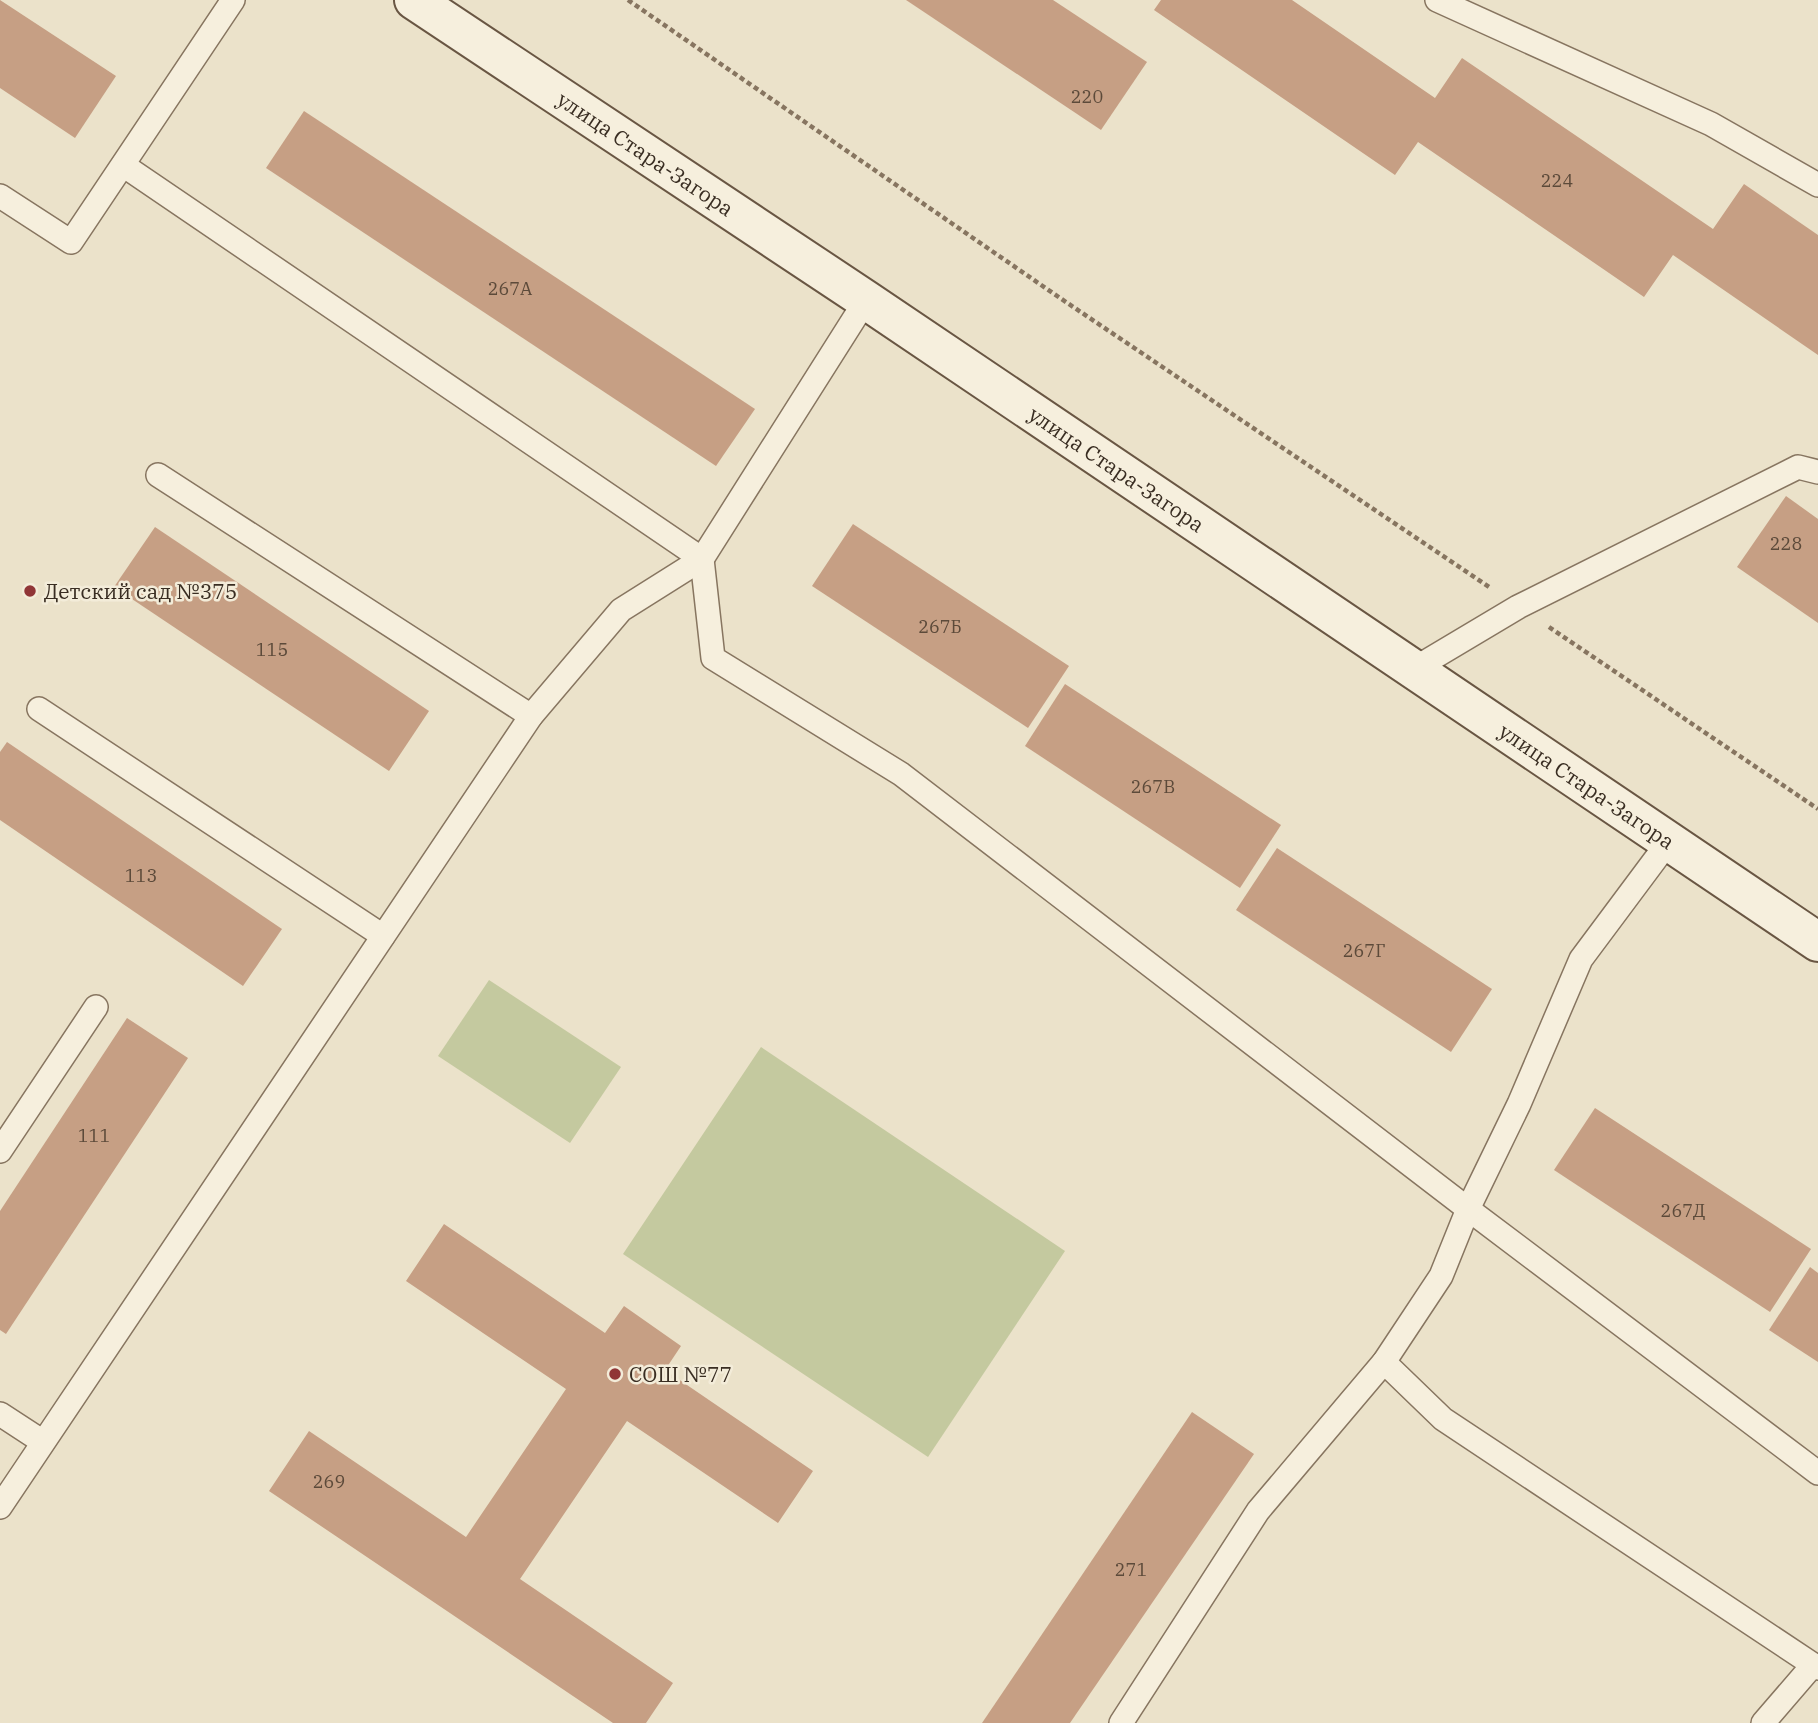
<svg xmlns="http://www.w3.org/2000/svg" width="1818" height="1723" font-family="'IBM Plex Serif',serif">
<rect width="100%" height="100%" fill="#ebe2ca"/>
<g fill="#c4c99f">
<path d="M 489,980 L 621,1067 L 570,1143 L 438,1056 Z"/>
<path d="M 761,1047 L 1065,1251 L 928,1457 L 623,1254 Z"/>
</g>
<g fill="#c69f84">
<path d="M 0,0 L 116,76 L 75,138 L 0,88 Z"/>
<path d="M 906,0 L 1053,0 L 1147,62 L 1101,130 Z"/>
<path d="M 1161,0 L 1292,0 L 1435,98 L 1462,58 L 1713,229 L 1744,184 L 1818,235 L 1818,355 L 1673,255 L 1644,297 L 1418,142 L 1395,175 L 1154,10 Z"/>
<path d="M 304,111 L 755,409 L 716,466 L 266,168 Z"/>
<path d="M 1786,496 L 1818,519 L 1818,623 L 1737,567 Z"/>
<path d="M 853,524 L 1069,666 L 1028,728 L 812,586 Z"/>
<path d="M 155,527 L 429,711 L 389,771 L 114,587 Z"/>
<path d="M 1065,684 L 1281,825 L 1240,888 L 1025,746 Z"/>
<path d="M 7,742 L 282,929 L 243,986 L 0,820 L 0,752 Z"/>
<path d="M 1277,848 L 1492,989 L 1451,1052 L 1236,910 Z"/>
<path d="M 127,1018 L 188,1058 L 6,1334 L 0,1330 L 0,1211 Z"/>
<path d="M 1595,1108 L 1811,1249 L 1770,1312 L 1554,1170 Z"/>
<path d="M 444,1224 L 605,1333 L 624,1306 L 681,1346 L 665,1370 L 813,1471 L 778,1523 L 627,1421 L 520,1579 L 673,1683 L 646,1723 L 613,1723 L 269,1491 L 309,1431 L 466,1537 L 566,1389 L 406,1281 Z"/>
<path d="M 1810,1267 L 1818,1273 L 1818,1362 L 1769,1330 Z"/>
<path d="M 1192,1412 L 1254,1454 L 1070,1723 L 982,1723 Z"/>
</g>
<g fill="none" stroke-linecap="round" stroke-linejoin="round">
<g stroke="#877560" stroke-width="26">
<g id="service">
<path d="M 1437,0 L 1711,124 L 1818,185"/>
<path d="M 123,165 L 702,559 L 713,658 L 901,774 L 1468,1209 L 1818,1473"/>
<path d="M 0,196 L 71,242 L 233,0"/>
<path d="M 158,475 L 531,716"/>
<path d="M 1414,669 L 1518,607 L 1798,467 L 1818,472"/>
<path d="M 39,709 L 383,936"/>
<path d="M 0,1151 L 96,1007"/>
<path d="M 1384,1362 L 1443,1419 L 1818,1668"/>
<path d="M 0,1414 L 43,1442"/>
<path d="M 0,1507 L 531,716 L 621,610 L 702,559 L 866,300"/>
<path d="M 1121,1723 L 1258,1511 L 1384,1362 L 1441,1276 L 1468,1209 L 1519,1104 L 1581,959 L 1669,841"/>
<path d="M 1763,1723 L 1813,1665"/>
</g>
</g>
<g stroke="#695643" stroke-width="42">
<g id="secondary">
<path id="s1" d="M 414,0 L 866,300 L 1818,942"/>
</g>
</g>
<g stroke="#877560" stroke-width="4.5" stroke-dasharray="5 3.5" stroke-linecap="butt">
<path d="M 628,0 L 1060,298 L 1489,587"/>
<path d="M 1549,627 L 1818,809"/>
</g>
<use href="#service" stroke="#f6efdd" stroke-width="23"/>
<use href="#secondary" stroke="#f6efdd" stroke-width="38"/>
</g>
<g fill="#903536" stroke="#f3ecd9" stroke-width="2.5">
<circle cx="30" cy="591" r="7"/>
<circle cx="615" cy="1374" r="7"/>
</g>
<g text-anchor="middle" dominant-baseline="central" stroke-width="5" stroke-linejoin="round" paint-order="stroke">
<g font-size="18" fill="#5c4a3a">
<text x="1087" y="96">220</text>
<text x="1557" y="180">224</text>
<text x="510" y="288">267А</text>
<text x="1786" y="543">228</text>
<text x="940" y="626">267Б</text>
<text x="272" y="649">115</text>
<text x="1153" y="786">267В</text>
<text x="141" y="875">113</text>
<text x="1364" y="950">267Г</text>
<text x="94" y="1135">111</text>
<text x="1683" y="1210">267Д</text>
<text x="329" y="1481">269</text>
<text x="1131" y="1569">271</text>
</g>
<g font-size="21" fill="#392d22" stroke="#f3ecd9">
<text stroke="none"><textPath href="#s1" startOffset="278">улица Стара-Загора</textPath></text>
<text stroke="none"><textPath href="#s1" startOffset="845">улица Стара-Загора</textPath></text>
<text stroke="none"><textPath href="#s1" startOffset="1412">улица Стара-Загора</textPath></text>
</g>
<g font-size="21" fill="#392d22" stroke="#f3ecd9" text-anchor="start">
<text x="44" y="591">Детский сад №375</text>
<text x="629" y="1374">СОШ №77</text>
</g>
</g>
</svg>
